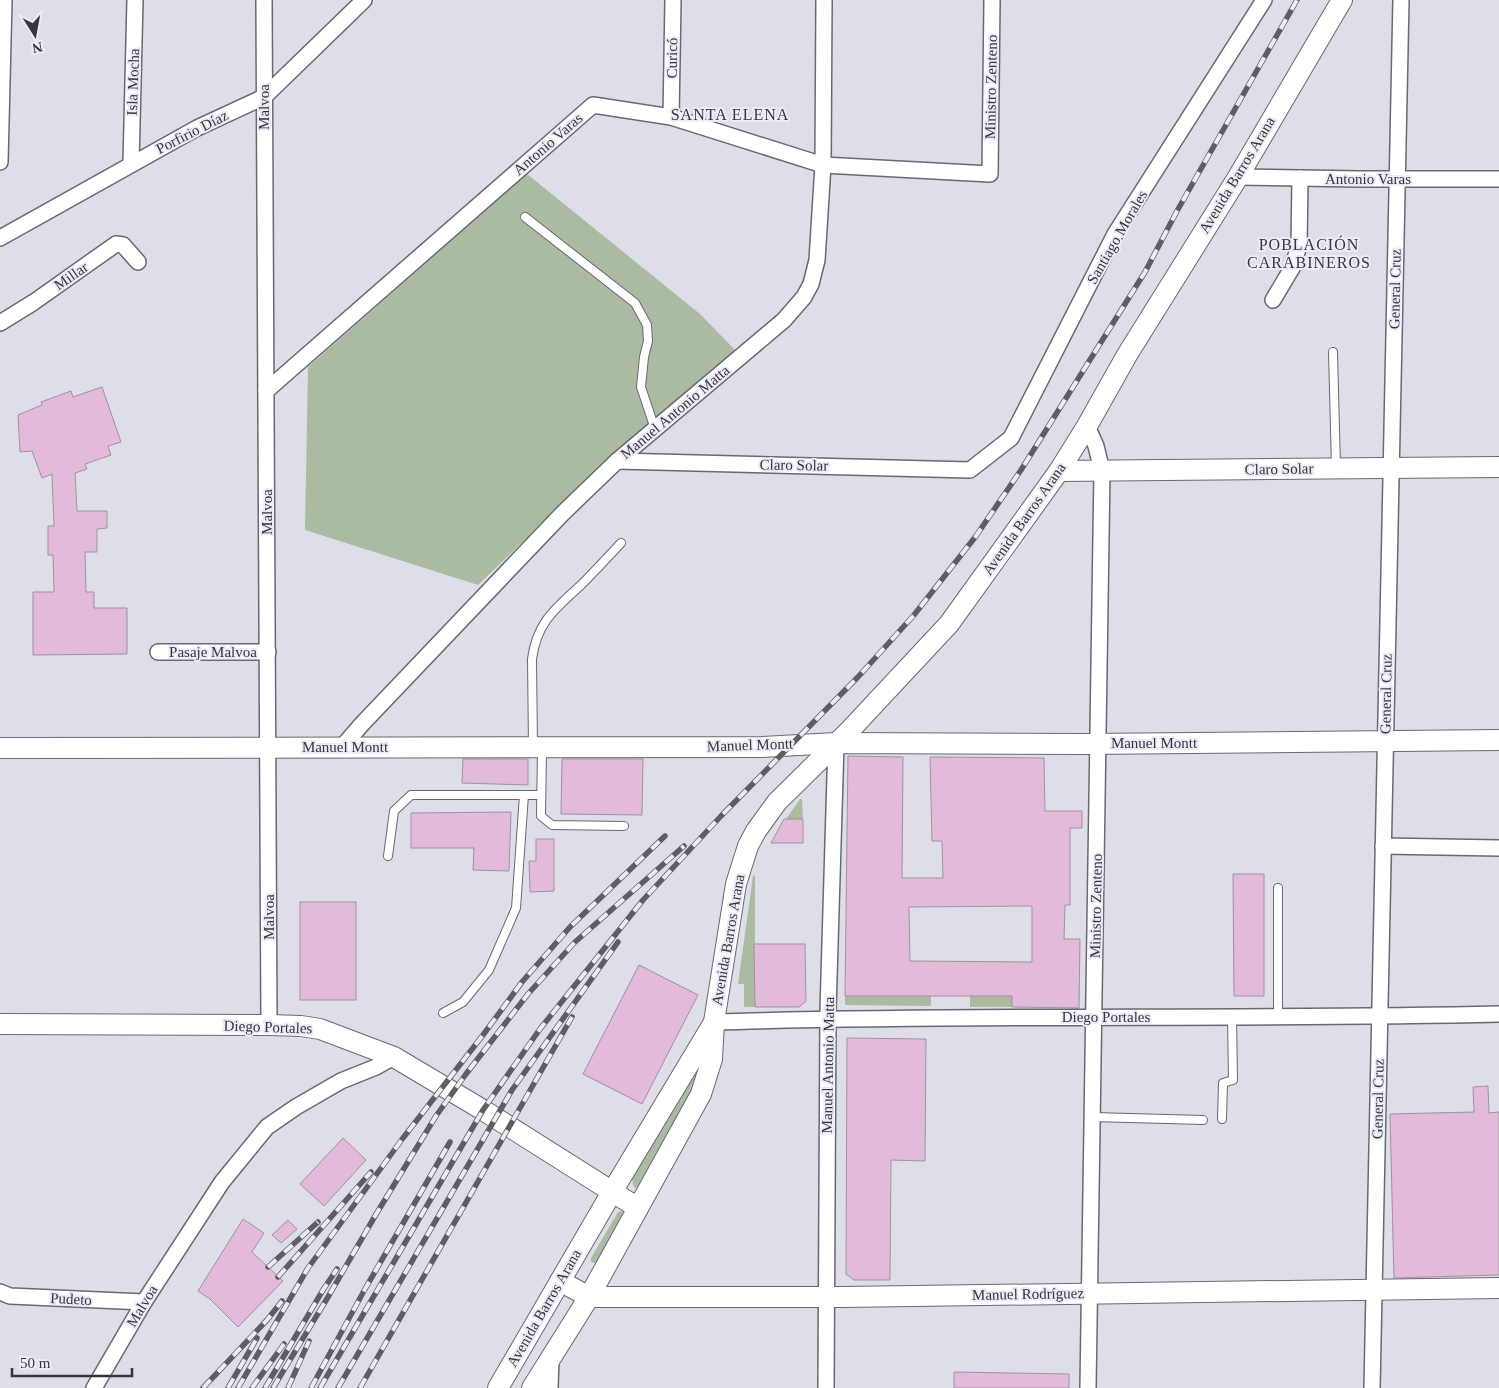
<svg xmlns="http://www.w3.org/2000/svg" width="1499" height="1388" font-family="'Times New Roman',serif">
<rect width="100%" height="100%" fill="#dedee9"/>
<g fill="#abbba2">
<path d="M 527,174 L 700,314 L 736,351 L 672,404 L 607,461 L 478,585 L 305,530 L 308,367 Z"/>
<path d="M 800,799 L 802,799 L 803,820 L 786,819 Z"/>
<path d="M 755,875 L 755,1007 L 744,1007 L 744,984 L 738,984 L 753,876 Z"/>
<path d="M 845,996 L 931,996 L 931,1006 L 845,1005 Z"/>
<rect x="970" y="996" width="42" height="11"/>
<path d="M 702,1057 L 710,1058 L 643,1187 L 635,1188 L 633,1185 L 632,1179 Z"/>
<path d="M 622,1211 L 624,1214 L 599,1262 L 593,1263 L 591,1261 L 591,1258 L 618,1212 Z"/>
</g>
<g fill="#e3bad9" stroke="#9d939a" fill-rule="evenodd">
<path d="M 102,387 L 121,442 L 108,446 L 111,455 L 85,464 L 87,469 L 75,473 L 77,511 L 107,511 L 107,528 L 97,529 L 97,552 L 85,552 L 86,592 L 94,592 L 94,608 L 127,608 L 127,654 L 33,655 L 33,592 L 54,592 L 53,555 L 48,555 L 48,526 L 54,526 L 52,474 L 42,478 L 32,451 L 20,452 L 18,415 L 42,405 L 41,402 L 71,391 L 73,397 Z"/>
<path d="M 848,756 L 903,757 L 902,878 L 943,878 L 942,841 L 932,841 L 930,757 L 1044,758 L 1045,811 L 1082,811 L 1082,828 L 1070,828 L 1070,905 L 1065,905 L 1064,939 L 1080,939 L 1079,1008 L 1012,1007 L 1012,996 L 845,996 ZM 1032,906 L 1032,962 L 910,961 L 909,907 Z"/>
<path d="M 463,759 L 528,759 L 528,785 L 462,783 Z"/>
<path d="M 562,759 L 643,759 L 642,815 L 561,814 Z"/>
<path d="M 511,812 L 509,871 L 473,870 L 474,848 L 411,848 L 411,813 Z"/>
<path d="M 784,819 L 803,819 L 803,843 L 771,843 Z"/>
<path d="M 536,839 L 554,839 L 554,891 L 530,892 L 529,861 L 536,861 Z"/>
<path d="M 1233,874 L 1264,874 L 1264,996 L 1234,996 Z"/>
<rect x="300" y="902" width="56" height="98"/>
<path d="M 754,944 L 805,944 L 806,1001 L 799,1007 L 755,1007 Z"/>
<path d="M 639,965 L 698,995 L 642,1104 L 583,1074 Z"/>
<path d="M 847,1038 L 926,1039 L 925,1161 L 891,1160 L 890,1280 L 854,1280 L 846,1274 Z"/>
<path d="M 1488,1086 L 1489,1113 L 1499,1112 L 1499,1275 L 1394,1278 L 1390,1114 L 1474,1112 L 1473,1087 Z"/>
<path d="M 343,1138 L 366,1160 L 324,1206 L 300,1184 Z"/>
<path d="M 243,1219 L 264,1233 L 252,1252 L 283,1281 L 238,1327 L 210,1299 L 198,1291 Z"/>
<path d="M 288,1220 L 297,1229 L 281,1243 L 272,1235 Z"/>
<path d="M 954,1372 L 1069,1374 L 1069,1388 L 954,1388 Z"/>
</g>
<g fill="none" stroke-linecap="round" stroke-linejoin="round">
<g stroke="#686972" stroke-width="10">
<g id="lane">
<path d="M 525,217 L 635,303 L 647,325 L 648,341 L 644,357 L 641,387 L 655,429"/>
<path d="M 1333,352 L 1336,468"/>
<path d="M 533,747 L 532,659 C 537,622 555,609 581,585 C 595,571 608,557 621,543"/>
<path d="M 542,749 L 541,816 L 552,825 L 624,826"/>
<path d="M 388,856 L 394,811 L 411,795 L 541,795"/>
<path d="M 1278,888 L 1278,1017"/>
<path d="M 443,1013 L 463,1002 L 489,970 L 516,908 L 524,795"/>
<path d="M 1093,1117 L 1203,1120"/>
<path d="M 1222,1119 L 1223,1083 L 1233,1080 L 1232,1016"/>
</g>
</g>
<g stroke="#686972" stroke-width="18">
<g id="street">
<path d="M 264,0 L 269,1025"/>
<path d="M 671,117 L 673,0"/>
<path d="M 0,162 L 4,0"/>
<path d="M 131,164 L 135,0"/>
<path d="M 1238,177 L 1359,179 L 1499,179"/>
<path d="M 0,238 L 197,128 L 264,97 L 364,0"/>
<path d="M 1273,300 L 1292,268 L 1299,246 L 1300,178"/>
<path d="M 0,323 L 34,302 L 116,244 L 123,245 L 138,262"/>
<path d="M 266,391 L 593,105 L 671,117 L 823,165 L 990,174 L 992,0"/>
<path d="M 1087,426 L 1096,446 L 1102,471 L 1088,1388"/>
<path d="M 617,461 L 970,470 L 1011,438 L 1115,234 L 1264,0"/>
<path d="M 158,652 L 268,652"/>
<path d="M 342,747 L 362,724 L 562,514 L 617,461 L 784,320 L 804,297 L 811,284 L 817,260 L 823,165 L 824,0"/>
<path d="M 1383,846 L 1499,848"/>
<path d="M 714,1022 C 975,1014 1237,1020 1499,1014"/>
<path d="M 0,1292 L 10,1296 L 144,1302"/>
<path d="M 94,1388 L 144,1302 L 222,1182 L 267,1127 L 296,1107 L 341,1081 L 376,1067 L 394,1057"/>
<path d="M 550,1388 L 551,1357"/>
<path d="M 826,1388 L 828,1011 L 836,743"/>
<path d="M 1372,1388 L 1401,0"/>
</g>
</g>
<g stroke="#686972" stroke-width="22">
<g id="secondary">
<path d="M 1059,471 L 1499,467"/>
<path d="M 0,748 L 762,747 L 836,743 L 1086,744 L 1499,740"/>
<path d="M 0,1024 L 269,1025 L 301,1026 L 320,1029 L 394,1057 L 483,1110 L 638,1208"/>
<path d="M 560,1281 L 589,1297 L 843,1297 L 1499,1288"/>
<path d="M 498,1388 L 612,1192 L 713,1024"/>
<path d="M 532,1388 L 589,1297 L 701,1094 L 712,1059 L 714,1022 L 736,884 L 748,846 L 756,831 L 777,802 L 850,730 L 949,624 L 1059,471 L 1087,426 L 1127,355 L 1238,177 L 1342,0"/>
</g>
</g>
<use href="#lane" stroke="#fff" stroke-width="8"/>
<use href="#street" stroke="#fff" stroke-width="15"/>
<use href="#secondary" stroke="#fff" stroke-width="20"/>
<g stroke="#5d5d62" stroke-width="5.5">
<g id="rail">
<path d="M 268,1267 L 318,1222"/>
<path d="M 278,1277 L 371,1172"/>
<path d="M 203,1388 L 267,1320 L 282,1301"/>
<path d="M 228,1388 L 257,1338"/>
<path d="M 238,1388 L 308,1268 L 403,1138 L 483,1035 L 522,982 L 570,927 L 665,836"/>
<path d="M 252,1388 L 284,1344"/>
<path d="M 265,1388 L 323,1290 L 337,1269"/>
<path d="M 273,1388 L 328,1297 L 375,1216 L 436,1116 L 466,1074 L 528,994 L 575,942 L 684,846"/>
<path d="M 288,1388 L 309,1341"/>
<path d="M 311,1388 L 365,1289 L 450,1142"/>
<path d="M 320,1388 L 483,1110 L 540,1029 L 643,900 L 721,816 L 858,677 L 914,615 L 976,536 L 1021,470 L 1145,272 L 1177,211 L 1297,0"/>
<path d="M 338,1388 L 512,1090 L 618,942"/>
<path d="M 360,1388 L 572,1017"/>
</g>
</g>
<use href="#rail" stroke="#ebecf7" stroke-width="4" stroke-dasharray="11" stroke-linecap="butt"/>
</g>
<g text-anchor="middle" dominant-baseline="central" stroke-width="4" stroke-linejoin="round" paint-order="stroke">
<g font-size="15" fill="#36363a" stroke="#ebecf7">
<text transform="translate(672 58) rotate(-89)">Curicó</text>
<text transform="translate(133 82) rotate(-88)">Isla Mocha</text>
<text transform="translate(991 87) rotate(-89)">Ministro Zenteno</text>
<text transform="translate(264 107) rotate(-90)">Malvoa</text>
<text transform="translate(192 132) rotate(-27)">Porfirio Díaz</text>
<text transform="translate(548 144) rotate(-41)">Antonio Varas</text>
<text transform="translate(1237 175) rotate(-59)">Avenida Barros Arana</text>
<text x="1368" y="179">Antonio Varas</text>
<text transform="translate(1117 237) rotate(-60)">Santiago Morales</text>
<text transform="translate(71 276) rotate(-35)">Millar</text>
<text transform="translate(1395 289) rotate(-89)">General Cruz</text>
<text transform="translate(675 412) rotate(-40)">Manuel Antonio Matta</text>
<text transform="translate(794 465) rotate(1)">Claro Solar</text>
<text transform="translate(1279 469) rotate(-1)">Claro Solar</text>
<text transform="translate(267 512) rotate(-90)">Malvoa</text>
<text transform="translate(1024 519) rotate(-55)">Avenida Barros Arana</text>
<text x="213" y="652">Pasaje Malvoa</text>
<text transform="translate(1386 694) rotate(-89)">General Cruz</text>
<text x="1154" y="743">Manuel Montt</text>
<text transform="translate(750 745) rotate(-2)">Manuel Montt</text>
<text x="345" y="747">Manuel Montt</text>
<text transform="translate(1096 906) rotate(-89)">Ministro Zenteno</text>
<text transform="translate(269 917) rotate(-90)">Malvoa</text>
<text transform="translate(728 940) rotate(-80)">Avenida Barros Arana</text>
<text x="1106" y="1017">Diego Portales</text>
<text transform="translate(268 1027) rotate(2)">Diego Portales</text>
<text transform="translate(828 1065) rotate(-89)">Manuel Antonio Matta</text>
<text transform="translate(1378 1099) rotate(-89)">General Cruz</text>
<text transform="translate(1028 1294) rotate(-1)">Manuel Rodríguez</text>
<text transform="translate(71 1299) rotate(3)">Pudeto</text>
<text transform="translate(142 1306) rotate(-59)">Malvoa</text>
<text transform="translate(544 1308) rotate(-60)">Avenida Barros Arana</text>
</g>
<g font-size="16" letter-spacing="1" fill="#36363a" stroke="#ebecf7">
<text x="730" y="114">SANTA ELENA</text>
<text x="1309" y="244">POBLACIÓN<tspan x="1309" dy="18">CARABINEROS</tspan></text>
</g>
</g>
<g transform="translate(35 35) rotate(169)" stroke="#ebecf7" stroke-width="4" paint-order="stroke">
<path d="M0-4L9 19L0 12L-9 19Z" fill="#36363a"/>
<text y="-8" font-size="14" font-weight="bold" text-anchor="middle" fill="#36363a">N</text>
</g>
<path d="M12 1368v8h120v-8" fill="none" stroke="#36363a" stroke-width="2.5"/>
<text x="20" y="1368" font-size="15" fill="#36363a" stroke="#ebecf7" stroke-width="4" paint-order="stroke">50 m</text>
</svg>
